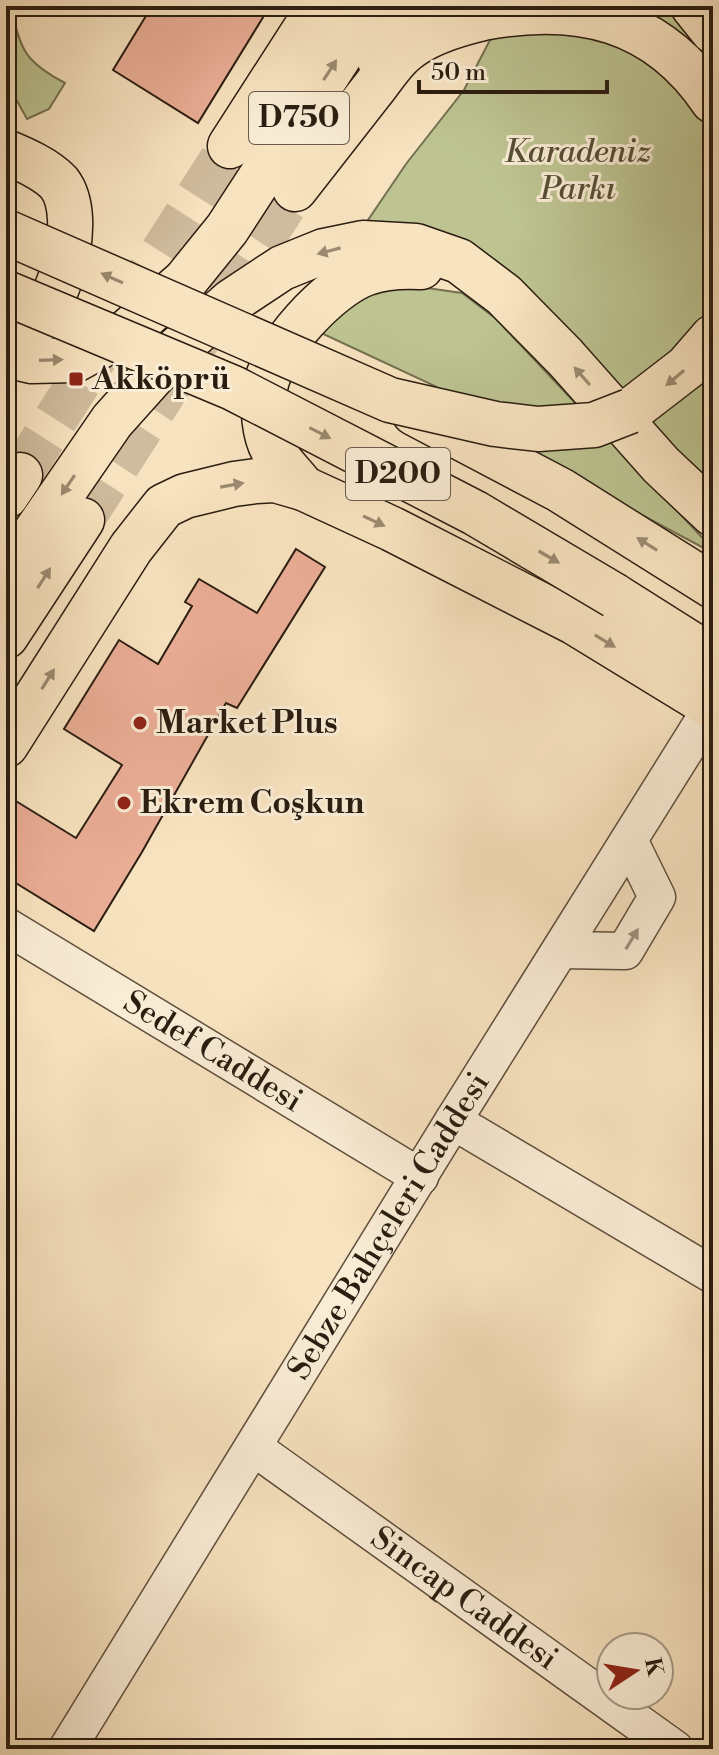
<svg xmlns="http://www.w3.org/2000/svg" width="719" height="1755" font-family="'Libre Bodoni',serif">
<rect width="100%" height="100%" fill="#f8e3c0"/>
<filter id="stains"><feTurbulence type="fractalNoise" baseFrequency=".0025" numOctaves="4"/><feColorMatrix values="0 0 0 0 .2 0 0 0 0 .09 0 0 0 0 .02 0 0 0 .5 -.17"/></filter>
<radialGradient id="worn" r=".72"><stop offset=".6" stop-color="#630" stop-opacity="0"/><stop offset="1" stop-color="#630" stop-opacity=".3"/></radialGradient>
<g fill="#bdc492" stroke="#747051" stroke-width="2">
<path d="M 620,6 L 667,6 L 713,58 L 713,72 Z"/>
<path d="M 12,10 C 20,51 27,63 65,83 L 49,109 L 27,119 L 6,81 L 6,11 Z"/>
<path d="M 572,31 L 627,49 L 655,67 L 696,110 L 713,141 L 713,310 L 709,319 L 619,399 L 557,329 L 364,226 L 406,164 L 464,90 L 490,40 L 498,36 Z"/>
<path d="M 413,286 L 462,293 L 495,318 L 713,549 L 713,553 L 517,448 L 435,386 L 319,332 L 372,290 Z"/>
<path d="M 713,363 L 713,487 L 646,420 Z"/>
</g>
<g fill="#ebae97" stroke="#2a1d10" stroke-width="2">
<path d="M 152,6 L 270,6 L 198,123 L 113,70 Z"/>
<path d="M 296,549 L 325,567 L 237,708 L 226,703 L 142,852 L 94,931 L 6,877 L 6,795 L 76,838 L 122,765 L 64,729 L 119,640 L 158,664 L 192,606 L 185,602 L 199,579 L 257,613 Z"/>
</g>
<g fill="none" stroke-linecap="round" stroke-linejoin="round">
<g stroke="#cfbb9d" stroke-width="44" stroke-dasharray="44 22" stroke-linecap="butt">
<path d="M 20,475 L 230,146"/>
<path d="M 82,520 L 295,189"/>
</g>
<g stroke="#5e4e3c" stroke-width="39">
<g id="minor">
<path id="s1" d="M 6,926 L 420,1177"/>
<path d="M 561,950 L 625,951 L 657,897 L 630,842"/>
<path d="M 453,1121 L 713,1275"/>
<path id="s2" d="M 253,1447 L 675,1749"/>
<path id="s3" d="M 67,1749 L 453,1121 L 712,707"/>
</g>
</g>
<g stroke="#2a1d10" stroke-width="47">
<g id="highway">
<path d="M 693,6 L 713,31"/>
<path d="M 380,61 L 417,6"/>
<path d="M 230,146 L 320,6"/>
<path d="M 6,152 C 23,159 46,169 59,183 C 87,219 58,318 19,337"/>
<path d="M 295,189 C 320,157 345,125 370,93 C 381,80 392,61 405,51 C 426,33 457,24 483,18 C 578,0 657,18 713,101"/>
<path d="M 6,355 L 32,361 L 75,360 L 128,331 L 185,281 L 227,229 L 372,6"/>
<path d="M 630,411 L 687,367 L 713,337"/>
<path d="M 414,413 L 560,490 L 713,586"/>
<path d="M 303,488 C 294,476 280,463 273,450 C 264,434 262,407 265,389 C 270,350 330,285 367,273 C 384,267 403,266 421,267"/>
<path d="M 6,496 L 20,475"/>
<path d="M 6,575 L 112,421 L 172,354 L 232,301 L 282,268 L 324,251 L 363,243 L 416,246 L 459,261 L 504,295 L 565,357 L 661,465 L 713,514"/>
<path d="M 615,596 L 713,658"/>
<path d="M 6,636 L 82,520"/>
<path d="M 6,745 L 131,548 L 164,506 L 185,496 L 234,484 L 256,481 L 275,480 L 303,488 L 392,529 L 574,622 L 713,707"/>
</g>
</g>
<use href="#minor" stroke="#faedd6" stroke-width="36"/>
<use href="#highway" stroke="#f8e3c0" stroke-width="44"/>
<g stroke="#2a1d10" stroke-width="47" stroke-linecap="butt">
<g id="highway-bridge">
<path d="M 6,232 L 390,400 L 495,424 L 538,429 L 594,425 L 630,411"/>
<path d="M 6,293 L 233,388 L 475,513 L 615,596"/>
</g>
</g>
<use href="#highway-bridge" stroke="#f8e3c0" stroke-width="44"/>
</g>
<defs><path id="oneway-solid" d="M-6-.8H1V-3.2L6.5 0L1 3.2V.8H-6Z" transform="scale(2)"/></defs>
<g fill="#9b8a71">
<use href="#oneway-solid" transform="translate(330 70) rotate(-57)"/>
<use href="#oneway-solid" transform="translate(329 251) rotate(165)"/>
<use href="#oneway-solid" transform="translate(112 278) rotate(-156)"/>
<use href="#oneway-solid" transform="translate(51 360) rotate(-2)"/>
<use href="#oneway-solid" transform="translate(582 376) rotate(-131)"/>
<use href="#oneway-solid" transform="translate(675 378) rotate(140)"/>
<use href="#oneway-solid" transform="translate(320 433) rotate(27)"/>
<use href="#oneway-solid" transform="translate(68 485) rotate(124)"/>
<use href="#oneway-solid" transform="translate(232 485) rotate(-10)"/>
<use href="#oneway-solid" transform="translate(374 521) rotate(25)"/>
<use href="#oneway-solid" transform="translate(647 544) rotate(-148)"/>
<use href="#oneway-solid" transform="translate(549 557) rotate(30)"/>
<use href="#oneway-solid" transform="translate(44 578) rotate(-57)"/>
<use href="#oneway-solid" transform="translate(605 641) rotate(31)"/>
<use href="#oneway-solid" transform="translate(48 679) rotate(-58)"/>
</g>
<use fill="#9c8f7d" href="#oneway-solid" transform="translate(632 939) rotate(-59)"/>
<g fill="#8f2418" stroke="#faedd6" stroke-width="3">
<rect x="68" y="371" width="16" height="16" rx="4"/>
<circle cx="140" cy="723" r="8"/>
<circle cx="124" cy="803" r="8"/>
</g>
<g text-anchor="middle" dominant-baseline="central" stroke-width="6" stroke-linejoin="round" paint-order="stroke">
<g fill="#faedd6" stroke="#685b4b" stroke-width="2">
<rect x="249" y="92" width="100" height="52" rx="6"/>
<rect x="346" y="448" width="104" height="52" rx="6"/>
</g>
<g font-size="30" font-weight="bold" fill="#2a1d10">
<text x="299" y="118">D750</text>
<text x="398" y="474">D200</text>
</g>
<g font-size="32" font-style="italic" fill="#564f37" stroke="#faedd6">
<text x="578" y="152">Karadeniz<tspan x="578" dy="37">Parkı</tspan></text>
</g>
<g font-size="32" font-weight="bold" fill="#2a1d10" stroke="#faedd6" text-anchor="start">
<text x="92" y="379">Akköprü</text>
<text x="156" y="723">Market Plus</text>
<text x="140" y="803">Ekrem Coşkun</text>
</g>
<g font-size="32" fill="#2a1d10" stroke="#faedd6">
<text stroke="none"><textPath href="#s1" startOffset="242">Sedef Caddesi</textPath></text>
<text stroke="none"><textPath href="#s3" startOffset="614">Sebze Bahçeleri Caddesi</textPath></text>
<text stroke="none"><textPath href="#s2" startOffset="260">Sincap Caddesi</textPath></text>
</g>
</g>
<rect width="719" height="1755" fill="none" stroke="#f8e3c0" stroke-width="32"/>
<rect x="8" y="8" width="703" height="1739" fill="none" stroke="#2a1d10" stroke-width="4"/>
<rect x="16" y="16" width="687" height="1723" fill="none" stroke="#2a1d10" stroke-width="2"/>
<g transform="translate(635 1671) rotate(78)"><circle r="38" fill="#faedd6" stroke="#a79a87" stroke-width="2"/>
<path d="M0-6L14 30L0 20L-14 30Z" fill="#8f2418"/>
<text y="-12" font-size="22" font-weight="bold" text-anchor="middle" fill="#2a1d10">K</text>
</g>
<path d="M419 80v12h188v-12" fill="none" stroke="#2a1d10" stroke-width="4"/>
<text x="431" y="80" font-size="24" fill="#2a1d10" stroke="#faedd6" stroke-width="6" paint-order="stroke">50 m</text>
<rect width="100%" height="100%" filter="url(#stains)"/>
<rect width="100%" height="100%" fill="url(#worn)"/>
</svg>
